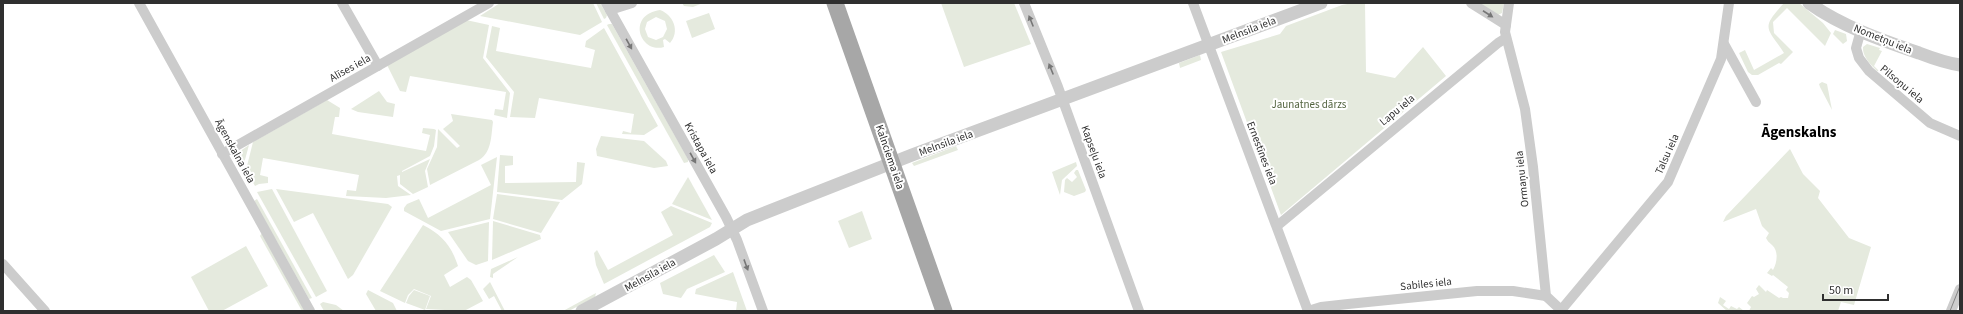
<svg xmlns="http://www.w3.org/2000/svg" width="1963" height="314" font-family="'Source Sans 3',sans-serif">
<rect width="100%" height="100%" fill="#fff"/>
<g fill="#e5eade" fill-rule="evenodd">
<path d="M 500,3 L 593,3 L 602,22 L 580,35 L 480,16 Z"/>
<path d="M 596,3 L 600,3 L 607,15 L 606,18 L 604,19 Z"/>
<path d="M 682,3 L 703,3 L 693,7 L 684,6 Z"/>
<path d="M 941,3 L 1014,3 L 1031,44 L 964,67 Z"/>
<path d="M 1353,3 L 1365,3 L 1366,72 L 1395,78 L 1423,47 L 1446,76 L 1281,215 L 1221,52 L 1280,34 L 1286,26 L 1342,5 Z"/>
<path d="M 1480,3 L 1504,3 L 1502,13 L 1498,15 Z"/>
<path d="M 1784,3 L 1799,3 L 1823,23 L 1831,33 L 1825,46 L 1787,8 L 1773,22 L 1774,33 L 1793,52 L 1781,64 L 1779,63 L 1758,75 L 1752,75 L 1748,72 L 1739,53 L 1745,50 L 1754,70 L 1784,53 C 1767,27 1760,29 1784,3 Z"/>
<path d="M 660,10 C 674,15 680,32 670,43 L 665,39 L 663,40 L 664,47 C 640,54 626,15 660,10 ZM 656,17 L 665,21 L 667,29 L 663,37 L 656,40 L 648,37 L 645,29 L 647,22 Z"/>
<path d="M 709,13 L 715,29 L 692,38 L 686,21 Z"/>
<path d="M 466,20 L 489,25 L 483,58 L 510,93 L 507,118 L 494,115 L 495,109 L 503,110 L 506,92 L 410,76 L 406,92 L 400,91 L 387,65 Z"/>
<path d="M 609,24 L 612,24 L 688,159 L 688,162 L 684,163 L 607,25 Z"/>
<path d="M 492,26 L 500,28 L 496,51 L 591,68 L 595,50 L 585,47 L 586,41 L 604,28 L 658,126 L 644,135 L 622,134 L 623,131 L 631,133 L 634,114 L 539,98 L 535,118 L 510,117 L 514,92 L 486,57 Z"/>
<path d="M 1835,30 L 1846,34 L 1847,41 L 1843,44 L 1833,34 Z"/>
<path d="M 1867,44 L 1880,48 L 1879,50 L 1882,51 L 1874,66 L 1879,71 L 1877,71 C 1871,65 1862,56 1863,47 Z"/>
<path d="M 1200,55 L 1201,60 L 1180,68 L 1179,63 Z"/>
<path d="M 1822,82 L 1827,84 L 1832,110 L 1820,87 L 1819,84 Z"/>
<path d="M 379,91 L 387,102 L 395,104 L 393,117 L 358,112 L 351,109 Z"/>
<path d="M 327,100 L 340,108 L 339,117 L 335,117 L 332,134 L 426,151 L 430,135 L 422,133 L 423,128 L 434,129 L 436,130 L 434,146 L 430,156 L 402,171 L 402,172 L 430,159 L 425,171 L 428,187 L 413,194 L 400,184 L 400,175 L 397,176 L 398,186 L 411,195 L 386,198 L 346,196 L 347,190 L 356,191 L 359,175 L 263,158 L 260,175 L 268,177 L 268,183 L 259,184 L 255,186 L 246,170 L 253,142 Z"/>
<path d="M 451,114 L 492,120 L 493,122 C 491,136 492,152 479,160 L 430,185 L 427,169 L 437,147 L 438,129 L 457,148 L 460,146 L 443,129 L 453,121 Z"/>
<path d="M 601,136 L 644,141 L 666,161 L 668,166 L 654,168 L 597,156 L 596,149 Z"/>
<path d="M 249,145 L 243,167 L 236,154 Z"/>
<path d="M 956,146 L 958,150 L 914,166 L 912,163 Z"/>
<path d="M 1790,149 L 1803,174 L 1820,191 L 1818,198 L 1849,238 L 1871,247 L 1854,305 L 1841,302 L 1838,311 L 1749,311 L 1751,307 L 1747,303 L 1752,296 L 1754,297 L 1759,294 L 1756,289 L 1759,285 L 1766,292 L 1767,290 L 1779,298 L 1781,297 L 1783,298 L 1788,298 L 1789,293 L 1786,290 L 1788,287 L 1773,275 L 1772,276 L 1767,273 L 1771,268 L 1773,270 C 1777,263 1779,251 1772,245 C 1769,242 1768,242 1766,238 L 1769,233 L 1762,226 L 1756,209 L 1723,222 L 1726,216 Z"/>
<path d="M 500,155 L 513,156 L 513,165 L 505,166 L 505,183 L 576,182 L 577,162 L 585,163 L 582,184 L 562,200 L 497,192 Z"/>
<path d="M 497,157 L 490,219 L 441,231 L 404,211 L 404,208 L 407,204 L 419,199 L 428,218 L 491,185 L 481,165 Z"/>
<path d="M 1076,162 L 1077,166 L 1062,180 L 1060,195 L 1052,172 Z"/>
<path d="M 1076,170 L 1078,170 L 1086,190 L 1085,192 L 1074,196 L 1064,192 L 1065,180 L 1067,178 L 1072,182 L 1077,177 L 1074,173 Z"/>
<path d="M 688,177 L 712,220 L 672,204 Z"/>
<path d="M 272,189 L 327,291 L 316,297 L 257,192 Z"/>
<path d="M 276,189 L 388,204 L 392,207 L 353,275 L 348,279 L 313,213 L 294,222 Z"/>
<path d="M 497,194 L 560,202 L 541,233 L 493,219 Z"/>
<path d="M 257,199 L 312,298 L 309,299 L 254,201 Z"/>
<path d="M 671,206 L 712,223 L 710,227 L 604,284 L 596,265 L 594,253 L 597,250 L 608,270 L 673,235 L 661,212 Z"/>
<path d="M 862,211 L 872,239 L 849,248 L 838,221 Z"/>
<path d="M 493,221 L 540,235 L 541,239 L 492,260 Z"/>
<path d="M 489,222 L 488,261 L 476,265 L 468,261 L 448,232 Z"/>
<path d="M 423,225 C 442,235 451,245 458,266 L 444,275 L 450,287 L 467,277 L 471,280 L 483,301 L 464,311 L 426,309 L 431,296 L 414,289 L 408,295 L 405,303 L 380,291 Z"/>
<path d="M 262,233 L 305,311 L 302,311 L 260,236 Z"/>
<path d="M 246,246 L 268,286 L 222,311 L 209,311 L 191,277 Z"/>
<path d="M 714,255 L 725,272 L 687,289 L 681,298 L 663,294 L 660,283 Z"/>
<path d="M 518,257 L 493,274 L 493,278 L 490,277 L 491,269 Z"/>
<path d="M 733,272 L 747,311 L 736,311 L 737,302 L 695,294 L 696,289 Z"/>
<path d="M 490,282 L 505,311 L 502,311 L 494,296 L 489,299 L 483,289 Z"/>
<path d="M 368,290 L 393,303 L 397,311 L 376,311 L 366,294 Z"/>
<path d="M 414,290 L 430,296 L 425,310 L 406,303 L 409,296 Z"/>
<path d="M 596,293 L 595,297 L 569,311 L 563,311 Z"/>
<path d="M 1720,297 L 1726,301 L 1723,305 L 1729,309 L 1731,306 L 1737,309 L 1739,307 L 1744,311 L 1727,311 L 1718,303 Z"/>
<path d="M 323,302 L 336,305 L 344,311 L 324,311 L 320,304 Z"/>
</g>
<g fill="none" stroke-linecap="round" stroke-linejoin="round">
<g stroke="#ccc" stroke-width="10">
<path d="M 139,3 L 310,311"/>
<path d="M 342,3 L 378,66"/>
<path d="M 606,3 L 726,217 L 737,240 L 763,311"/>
<path d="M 1024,3 L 1058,87 L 1139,311"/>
<path d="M 1193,3 L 1308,311"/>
<path d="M 1471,3 L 1506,25"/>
<path d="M 1509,3 L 1505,32 L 1525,109 L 1533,167 L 1546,296 L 1562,311"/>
<path d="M 610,10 L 632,3"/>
<path d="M 1861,30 L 1856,48 L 1859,58 L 1869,71 L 1930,123 L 1960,136"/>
<path d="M 1724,44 L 1756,102"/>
<path d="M 222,154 L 489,3"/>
<path d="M 1277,226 L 1498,43 L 1506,38"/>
<path d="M 3,264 L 45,311"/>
<path d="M 1562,309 L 1668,182 L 1721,59 L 1729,3"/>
<path d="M 1308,311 L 1321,307 L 1348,304 L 1477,291 L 1513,291 L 1546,296"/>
<path d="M 1951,311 L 1960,289"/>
</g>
<g stroke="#ccc" stroke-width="13">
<path d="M 1809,3 C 1841,26 1881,40 1919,53 C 1932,58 1946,63 1960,65"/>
<path d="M 582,311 L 716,239 L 747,220 L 912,155 L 1321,3"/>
</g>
<path stroke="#a7a7a7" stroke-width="17" d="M 835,3 L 944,311"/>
<path stroke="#848484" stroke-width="1" d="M 1950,311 L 1960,286"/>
</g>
<defs><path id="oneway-solid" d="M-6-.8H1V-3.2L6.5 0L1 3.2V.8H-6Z"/></defs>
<g fill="#767676">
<use href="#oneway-solid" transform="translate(1488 14) rotate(33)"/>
<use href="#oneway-solid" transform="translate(1031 21) rotate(-112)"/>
<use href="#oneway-solid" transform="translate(629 44) rotate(61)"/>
<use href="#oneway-solid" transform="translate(1051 69) rotate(-112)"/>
<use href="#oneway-solid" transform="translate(693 158) rotate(61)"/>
<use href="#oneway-solid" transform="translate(746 265) rotate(70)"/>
</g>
<g text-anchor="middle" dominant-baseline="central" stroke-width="4" stroke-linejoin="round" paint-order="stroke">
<g font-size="11" fill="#2f2f2f" stroke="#fff">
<text transform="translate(1249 30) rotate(-21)">Melnsila iela</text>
<text transform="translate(1883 39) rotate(22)">Nometņu iela</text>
<text transform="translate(350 68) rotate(-29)">Alīses iela</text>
<text transform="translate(1902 84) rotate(40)">Pilsoņu iela</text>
<text transform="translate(1397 110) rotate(-40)">Lapu iela</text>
<text transform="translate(946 143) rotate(-20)">Melnsila iela</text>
<text transform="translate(701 148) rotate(61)">Kristapa iela</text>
<text transform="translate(235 151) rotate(61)">Āgenskalna iela</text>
<text transform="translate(1094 152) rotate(70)">Kapseļu iela</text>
<text transform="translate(1262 153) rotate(69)">Ernestīnes iela</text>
<text transform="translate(1667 154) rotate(-66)">Talsu iela</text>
<text transform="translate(890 157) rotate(71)">Kalnciema iela</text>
<text transform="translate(1522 179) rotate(-96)">Ormaņu iela</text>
<text transform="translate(650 275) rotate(-29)">Melnsila iela</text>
<text transform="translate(1426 284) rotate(-6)">Sabiles iela</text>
</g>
<g font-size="11" fill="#546541" stroke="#fff">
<text x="1309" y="104">Jaunatnes dārzs</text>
</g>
<g font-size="15" font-weight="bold" fill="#000" stroke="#fff">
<text x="1799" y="132">Āgenskalns</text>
</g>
</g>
<rect width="1963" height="314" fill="none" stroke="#2f2f2f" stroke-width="8"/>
<path d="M1823 294v6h65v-6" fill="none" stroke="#2f2f2f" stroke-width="2"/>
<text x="1829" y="294" font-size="12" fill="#2f2f2f" stroke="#ffffff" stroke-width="3" paint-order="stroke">50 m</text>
</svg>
